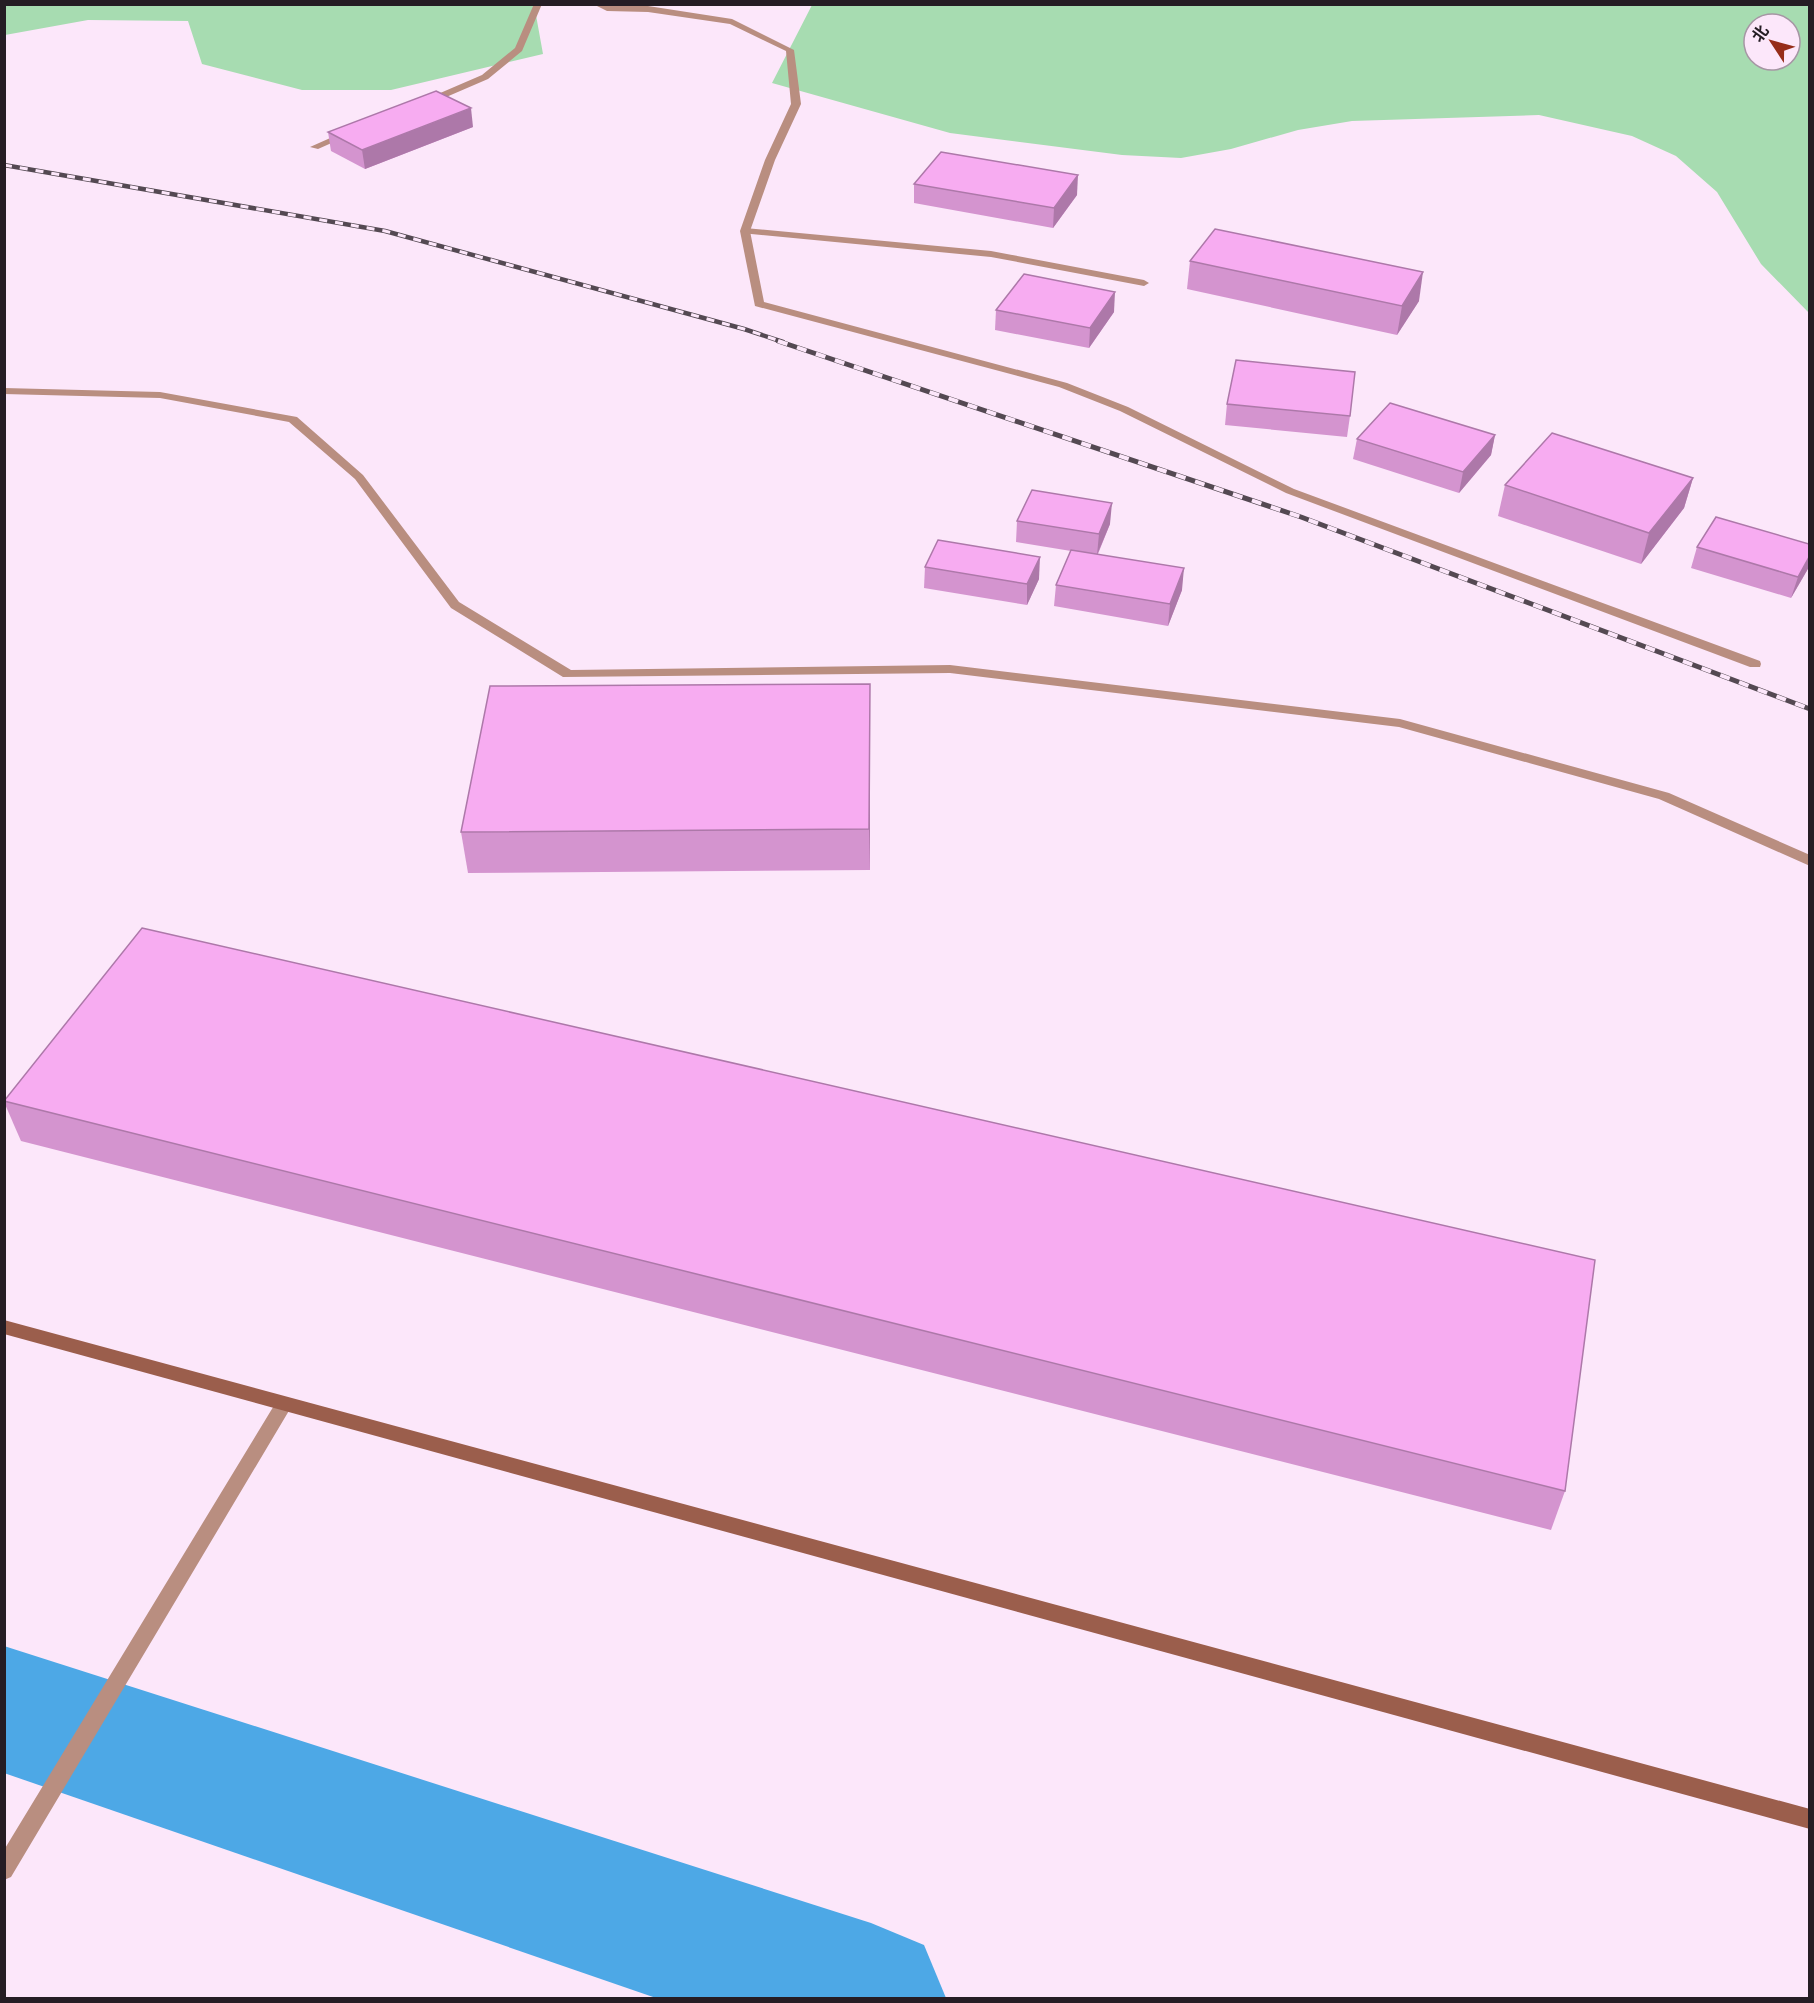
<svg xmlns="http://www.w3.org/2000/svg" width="1814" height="2003" font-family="'Asap Condensed','Noto Sans SC',sans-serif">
<rect width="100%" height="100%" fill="#fce7fa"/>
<g fill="#a7dcb1" fill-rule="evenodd">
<path d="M 534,4 L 543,54 L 391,90 L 302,90 L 202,64 L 188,21 L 88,20 L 5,35 L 5,5 Z"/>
<path d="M 812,5 L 1809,5 L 1809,313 L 1761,264 L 1717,192 L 1676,156 L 1632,136 L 1539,115 L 1352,121 L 1298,130 L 1231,149 L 1181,158 L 1122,155 L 950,133 L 772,83 ZM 1754,24 L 1790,24 L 1790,60 L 1754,60 Z"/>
</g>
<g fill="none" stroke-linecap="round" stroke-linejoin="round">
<path fill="#4da8e6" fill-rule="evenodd" d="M 4,1646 L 871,1923 L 924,1945 L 946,1998 L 656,1998 L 4,1773 Z"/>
<path fill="#b98e80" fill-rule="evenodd" d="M 745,228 L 991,251 L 1144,280 L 1149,283 L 1144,286 L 991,257 L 741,233 L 741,229 Z"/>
<g fill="#b98e80" fill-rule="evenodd">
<path d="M 534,4 L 542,4 L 522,51 L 488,79 L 430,104 L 424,104 L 424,100 L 482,75 L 515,48 Z"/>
<path d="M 593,4 L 648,6 L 732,19 L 794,50 L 801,104 L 775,160 L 750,231 L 764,302 L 1067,383 L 1128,407 L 1294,489 L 1760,661 L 1761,664 L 1760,667 L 1750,667 L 1286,493 L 1120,411 L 1059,387 L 755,306 L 740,231 L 765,160 L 791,104 L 786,51 L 730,24 L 648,12 L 607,11 Z"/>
<path d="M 346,131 L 354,133 L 318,149 L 310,147 Z"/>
<path d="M 4,388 L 160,392 L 297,417 L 363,475 L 459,602 L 571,670 L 950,665 L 1400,719 L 1669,793 L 1810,855 L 1810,866 L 1659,799 L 1399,727 L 950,673 L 563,677 L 451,608 L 355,479 L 289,422 L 160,398 L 4,394 Z"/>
<path d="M 284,1397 L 290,1399 L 293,1404 L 290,1409 L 11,1877 L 4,1880 L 4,1850 L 278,1399 Z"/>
</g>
<path fill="#9b5e4c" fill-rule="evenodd" d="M 4,1320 L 1810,1809 L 1810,1829 L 4,1334 Z"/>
<g stroke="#544952" stroke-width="4.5">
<path id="rail-far1" d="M 4,165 L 385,231 L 744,329 L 783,342"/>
</g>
<g stroke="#544952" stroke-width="5">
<path id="rail" d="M 778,341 L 1301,517 L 1810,709"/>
</g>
<use href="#rail-far1" stroke="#fce7fa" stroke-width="3" stroke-dasharray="8" stroke-linecap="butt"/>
<use href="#rail" stroke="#fce7fa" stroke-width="4" stroke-dasharray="10" stroke-linecap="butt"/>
</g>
<g fill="#d494cf">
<path d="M 473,127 L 365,169 L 331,151 L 328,132 Z"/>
<path d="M 914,184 L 1077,195 L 1053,228 L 914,203 Z"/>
<path d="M 1190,261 L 1419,301 L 1397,335 L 1187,289 Z"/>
<path d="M 996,310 L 1114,312 L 1089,348 L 995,330 Z"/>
<path d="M 1227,404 L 1350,416 L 1347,437 L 1225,425 Z"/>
<path d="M 1495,435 L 1491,455 L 1459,493 L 1353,459 L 1357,439 Z"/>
<path d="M 1693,478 L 1684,508 L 1641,564 L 1498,516 L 1505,485 Z"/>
<path d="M 1017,521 L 1110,524 L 1098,554 L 1182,590 L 1168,626 L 1054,606 L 1056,585 L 1071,551 L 1016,542 Z"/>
<path d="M 1697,547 L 1809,567 L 1791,598 L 1691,568 Z"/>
<path d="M 925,567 L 1039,579 L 1027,605 L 924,588 Z"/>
<path d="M 870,724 L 870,870 L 468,873 L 461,832 Z"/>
<path d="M 4,1100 L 1565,1491 L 1551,1530 L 21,1141 L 4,1102 Z"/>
</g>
<g fill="#ad78a9">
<path d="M 471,108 L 473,127 L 365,169 L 362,150 Z"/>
<path d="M 1078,175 L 1077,195 L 1053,228 L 1054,208 Z"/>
<path d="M 1423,272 L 1419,301 L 1397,335 L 1402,306 Z"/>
<path d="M 1115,292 L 1114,312 L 1089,348 L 1090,328 Z"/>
<path d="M 1495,435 L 1491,455 L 1459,493 L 1463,472 Z"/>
<path d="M 1693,478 L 1684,508 L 1641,564 L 1649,533 Z"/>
<path d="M 1112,503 L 1110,524 L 1097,555 L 1099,534 Z"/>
<path d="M 1040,557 L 1039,579 L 1027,605 L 1027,584 Z"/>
<path d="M 1809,557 L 1809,567 L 1791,598 L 1798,577 Z"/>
<path d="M 1184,568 L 1182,590 L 1168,626 L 1170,604 Z"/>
<path d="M 870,684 L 870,870 L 869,829 Z"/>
</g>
<g fill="#f7acf1" stroke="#ad78a9" stroke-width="1.5">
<path d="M 436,91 L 471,108 L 362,150 L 328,132 Z"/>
<path d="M 941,152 L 1078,175 L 1054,208 L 914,184 Z"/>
<path d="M 1215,229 L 1423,272 L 1402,306 L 1190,261 Z"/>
<path d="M 1024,274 L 1115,292 L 1090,328 L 996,310 Z"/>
<path d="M 1236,360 L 1355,372 L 1350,416 L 1227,404 Z"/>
<path d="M 1390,403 L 1495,435 L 1463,472 L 1357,439 Z"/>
<path d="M 1552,433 L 1693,478 L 1649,533 L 1505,485 Z"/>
<path d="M 1032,490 L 1112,503 L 1099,534 L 1017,521 Z"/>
<path d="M 1716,517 L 1809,544 L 1809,557 L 1798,577 L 1697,547 Z"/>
<path d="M 938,540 L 1040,557 L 1027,584 L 925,567 Z"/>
<path d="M 1071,550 L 1184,568 L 1170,604 L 1056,585 Z"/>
<path d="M 870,684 L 869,829 L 461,832 L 490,686 Z"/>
<path d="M 142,928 L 1595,1260 L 1565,1491 L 4,1101 Z"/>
</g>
<rect width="1814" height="2003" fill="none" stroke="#251d24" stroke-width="12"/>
<g transform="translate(1772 42) rotate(306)"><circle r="28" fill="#fce7fa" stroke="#a696a4" stroke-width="1.5"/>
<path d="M0-4.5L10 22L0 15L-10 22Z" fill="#962d19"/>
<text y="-9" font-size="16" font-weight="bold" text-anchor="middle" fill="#251d24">北</text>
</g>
</svg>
